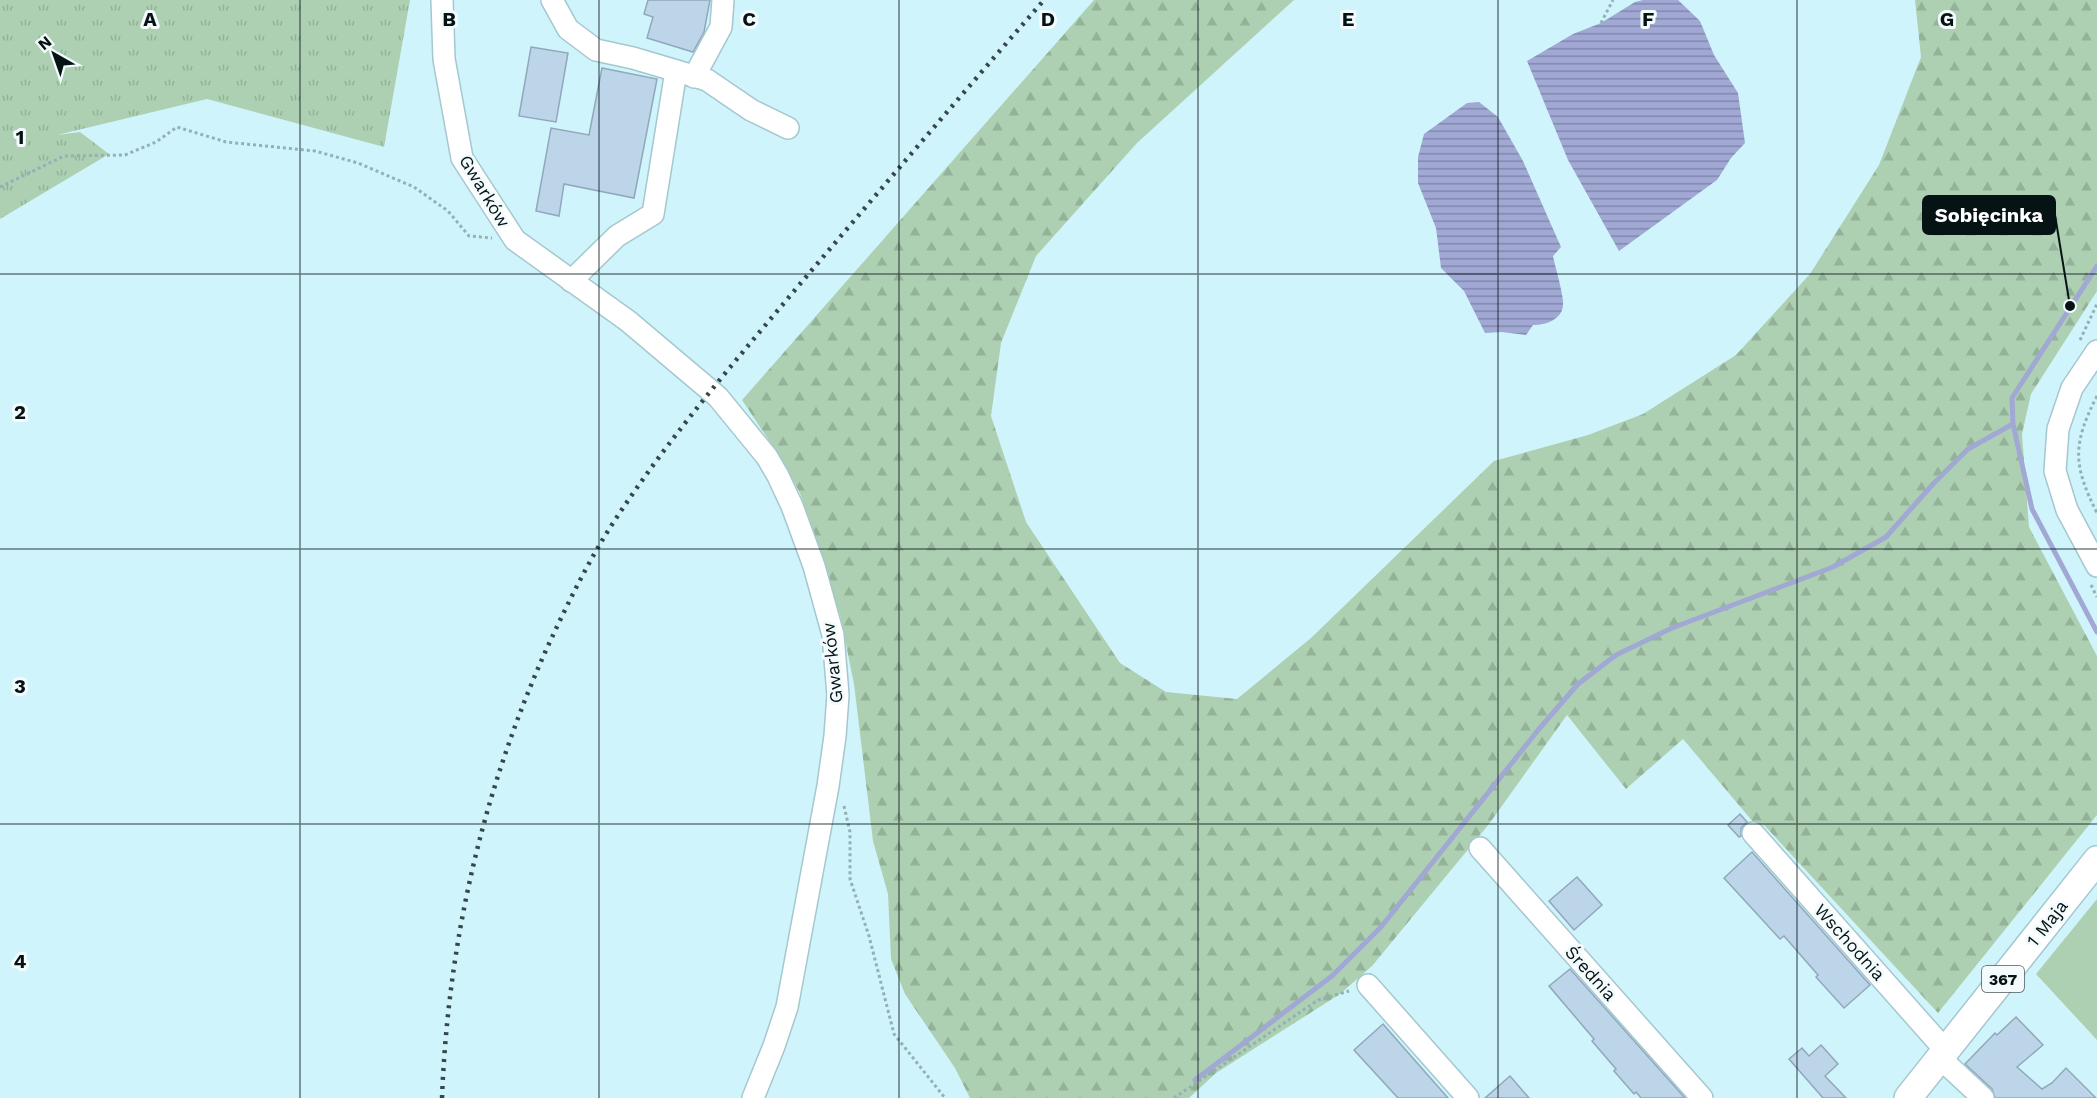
<svg xmlns="http://www.w3.org/2000/svg" width="2097" height="1098" font-family="'Work Sans',sans-serif">
<defs>
<pattern id="grass-tufts" width="24" height="20" patternUnits="userSpaceOnUse" patternTransform="scale(1.5)"><rect width="24" height="20" fill="#add0b2"/><path d="M3 7l-1-3M5 7V3M7 7l1-3M15 17l-1-3M17 17v-4M19 17l1-3" fill="none" stroke="#93b298"/></pattern>
<pattern id="forest-firs" width="22" height="20" patternUnits="userSpaceOnUse" patternTransform="scale(1.5)"><rect width="22" height="20" fill="#add0b2"/><path d="M5 1l3.5 6h-7zM16 11l3.5 6h-7z" fill="#93b298"/></pattern>
<pattern id="water-rules" width="6" height="5" patternUnits="userSpaceOnUse" patternTransform="scale(1.5)"><rect width="6" height="5" fill="#a1a8d4"/><path d="M0 2.5h6" fill="none" stroke="#8188ab"/></pattern>
</defs>
<rect width="100%" height="100%" fill="#d0f4fc"/>
<path fill="url(#grass-tufts)" d="M 0,0 L 410,0 L 384,147 L 207,99 L 57,135 L 80,132 L 109,154 L 0,219 Z"/>
<path fill="url(#forest-firs)" d="M 1094,0 L 1294,0 L 1137,143 L 1036,256 L 1001,343 L 991,416 L 1026,522 L 1120,663 L 1166,692 L 1237,699 L 1311,638 L 1494,461 L 1588,435 L 1643,414 L 1736,355 L 1810,274 L 1879,165 L 1921,57 L 1915,0 L 2097,0 L 2097,291 L 2031,394 L 2022,434 L 2029,527 L 2097,656 L 2097,815 L 1938,1013 L 1764,825 L 1754,823 L 1683,739 L 1626,789 L 1567,715 L 1489,824 L 1372,966 L 1340,994 L 1216,1073 L 1189,1098 L 970,1098 L 955,1068 L 905,994 L 891,959 L 888,894 L 873,841 L 854,684 L 840,615 L 800,493 L 776,451 L 742,400 Z"/>
<path fill="#add0b2" d="M 2097,899 L 2097,1040 L 2036,974 Z"/>
<g fill="url(#water-rules)">
<path d="M 1643,0 L 1678,0 L 1700,21 L 1714,55 L 1738,93 L 1745,143 L 1731,158 L 1717,180 L 1619,251 L 1568,160 L 1527,61 L 1573,34 L 1601,23 L 1635,2 Z"/>
<path d="M 1479,102 L 1498,117 L 1523,161 L 1561,247 L 1553,256 C 1555,267 1564,295 1563,305 C 1562,320 1545,325 1533,325 L 1526,335 L 1502,332 L 1485,333 L 1464,291 L 1441,268 L 1436,228 L 1418,183 L 1418,157 L 1424,134 L 1467,103 Z"/>
</g>
<g fill="none" stroke-linecap="round" stroke-linejoin="round">
<g stroke="#a1a8d4" stroke-width="5">
<path d="M 2097,266 L 2012,398 L 2013,424 L 2032,509 L 2097,632"/>
<path d="M 1195,1080 L 1332,976 L 1381,927 L 1539,729 L 1578,684 L 1616,655 L 1672,628 L 1833,567 L 1886,537 L 1933,484 L 1968,449 L 2013,424"/>
</g>
</g>
<g fill="#bdd5e9" stroke="#91a7bb" stroke-width="1.5">
<path d="M 648,0 L 710,0 L 704,32 L 693,52 L 647,38 L 653,17 L 644,14 Z"/>
<path d="M 531,47 L 568,53 L 556,122 L 519,116 Z"/>
<path d="M 602,68 L 657,79 L 634,198 L 564,184 L 559,216 L 536,211 L 551,128 L 589,135 Z"/>
<path d="M 1740,814 L 1747,822 L 1741,828 L 1741,836 L 1739,837 L 1728,825 Z"/>
<path d="M 1752,852 L 1870,985 L 1844,1008 L 1816,977 L 1818,975 L 1784,936 L 1780,939 L 1724,878 Z"/>
<path d="M 1577,877 L 1602,905 L 1574,930 L 1549,901 Z"/>
<path d="M 1570,969 L 1685,1098 L 1641,1098 L 1636,1092 L 1634,1094 L 1614,1071 L 1616,1069 L 1592,1041 L 1594,1039 L 1549,986 Z"/>
<path d="M 2016,1017 L 2043,1045 L 2017,1067 L 2042,1089 L 2052,1083 L 2066,1068 L 2096,1098 L 1995,1098 L 1992,1089 L 1965,1064 L 1995,1033 L 1997,1035 Z"/>
<path d="M 1383,1024 L 1411,1056 L 1448,1098 L 1398,1098 L 1354,1050 Z"/>
<path d="M 1821,1045 L 1838,1064 L 1825,1076 L 1846,1098 L 1823,1098 L 1789,1059 L 1802,1048 L 1809,1056 Z"/>
<path d="M 1510,1076 L 1529,1098 L 1485,1098 Z"/>
</g>
<g fill="none" stroke-linecap="round" stroke-linejoin="round">
<g stroke="#a5c7cf" stroke-width="24">
<g id="minor">
<path d="M 442,0 L 444,59 L 462,158 L 515,240 L 628,321 L 718,397 L 767,457 L 778,476 L 792,506 L 814,566 L 833,635 L 838,695 L 835,736 L 828,786 L 787,1007 L 774,1046 L 753,1098"/>
<path d="M 552,0 L 568,29 L 596,50 L 633,58 L 707,80 L 751,110 L 788,128"/>
<path d="M 694,77 L 721,27 L 723,0"/>
<path d="M 571,281 L 617,236 L 653,214 L 676,71"/>
<path d="M 2097,351 L 2072,388 L 2058,429 L 2055,471 L 2067,510 L 2097,566"/>
<path d="M 1753,833 L 1946,1051"/>
<path d="M 1480,848 L 1702,1098"/>
<path d="M 1368,985 L 1468,1098"/>
<path d="M 1940,1058 L 1983,1098"/>
</g>
</g>
<g stroke="#a5c7cf" stroke-width="30">
<path id="major" d="M 1908,1098 L 2097,860"/>
</g>
<g stroke="#93b0b6" stroke-width="3" stroke-dasharray="3 3" stroke-linecap="butt">
<path d="M 1601,23 L 1613,0"/>
<path d="M 0,187 L 64,156 L 125,155 L 156,142 L 177,127 L 226,142 L 315,151 L 358,163 L 414,187 L 448,211 L 469,236 L 492,238"/>
<path d="M 2080,340 L 2097,304"/>
<path d="M 2097,396 C 2072,445 2073,465 2097,513"/>
<path d="M 2091,585 L 2097,597"/>
<path d="M 844,806 L 850,832 L 850,879 L 869,936 L 894,1034 L 945,1098"/>
<path d="M 1174,1098 L 1318,1000 L 1349,991"/>
</g>
<use href="#minor" stroke="#fff" stroke-width="21"/>
<use href="#major" stroke="#fff" stroke-width="27"/>
<path stroke="#35474a" stroke-width="4.5" stroke-dasharray="3 6" stroke-linecap="butt" d="M 442,1098 C 448,942 483,790 547,648 C 565,609 584,570 606,534 C 663,444 732,365 800,284 C 881,189 962,94 1044,0"/>
</g>
<path fill="none" stroke="#061315" stroke-width="1.5" stroke-opacity="0.55" d="M 300,0 L 300,1098M 599,0 L 599,1098M 899,0 L 899,1098M 1198,0 L 1198,1098M 1498,0 L 1498,1098M 1797,0 L 1797,1098M 0,274 L 2097,274M 0,549 L 2097,549M 0,824 L 2097,824"/>
<g text-anchor="middle" dominant-baseline="central" stroke-width="6" stroke-linejoin="round" paint-order="stroke">
<rect fill="#f4fbfd" stroke="#4d595b" stroke-width="1.5" x="1982" y="966" width="42" height="26" rx="4.5"/>
<g font-size="16" font-weight="bold" fill="#061315">
<text x="2003" y="979">367</text>
</g>
<g font-size="18" fill="#061315" stroke="#f4fbfd">
<text transform="translate(485 191) rotate(59)">Gwarków</text>
<text transform="translate(832 663) rotate(-96)">Gwarków</text>
<text transform="translate(2047 923) rotate(-52)">1 Maja</text>
<text transform="translate(1850 942) rotate(48)">Wschodnia</text>
<text transform="translate(1591 973) rotate(48)">Średnia</text>
</g>
</g>
<g font-size="20" text-anchor="middle" font-weight="bold" fill="#061315" stroke="#f4fbfd" stroke-width="6" stroke-linejoin="round" paint-order="stroke">
<text x="150" y="26">A</text>
<text x="449" y="26">B</text>
<text x="749" y="26">C</text>
<text x="1048" y="26">D</text>
<text x="1348" y="26">E</text>
<text x="1648" y="26">F</text>
<text x="1947" y="26">G</text>
<text x="20" y="144">1</text>
<text x="20" y="419">2</text>
<text x="20" y="693">3</text>
<text x="20" y="968">4</text>
</g>
<path fill="none" stroke="#061315" stroke-width="2" d="M2070 306L2055 215"/>
<circle fill="#061315" stroke="#f4fbfd" stroke-width="2" cx="2070" cy="306" r="6"/>
<rect fill="#061315" stroke="#061315" stroke-width="2" x="1923" y="196" width="132" height="38" rx="6"/>
<g font-size="20" text-anchor="middle" font-weight="bold" fill="#fff">
<text x="1989" y="222">Sobięcinka</text>
</g>
<g transform="translate(54 54) rotate(320)" stroke="#f4fbfd" stroke-width="4.5" paint-order="stroke">
<path d="M0-4.5L10 22L0 15L-10 22Z" fill="#061315"/>
<text y="-9" font-size="16" font-weight="bold" text-anchor="middle" fill="#061315">N</text>
</g>
</svg>
